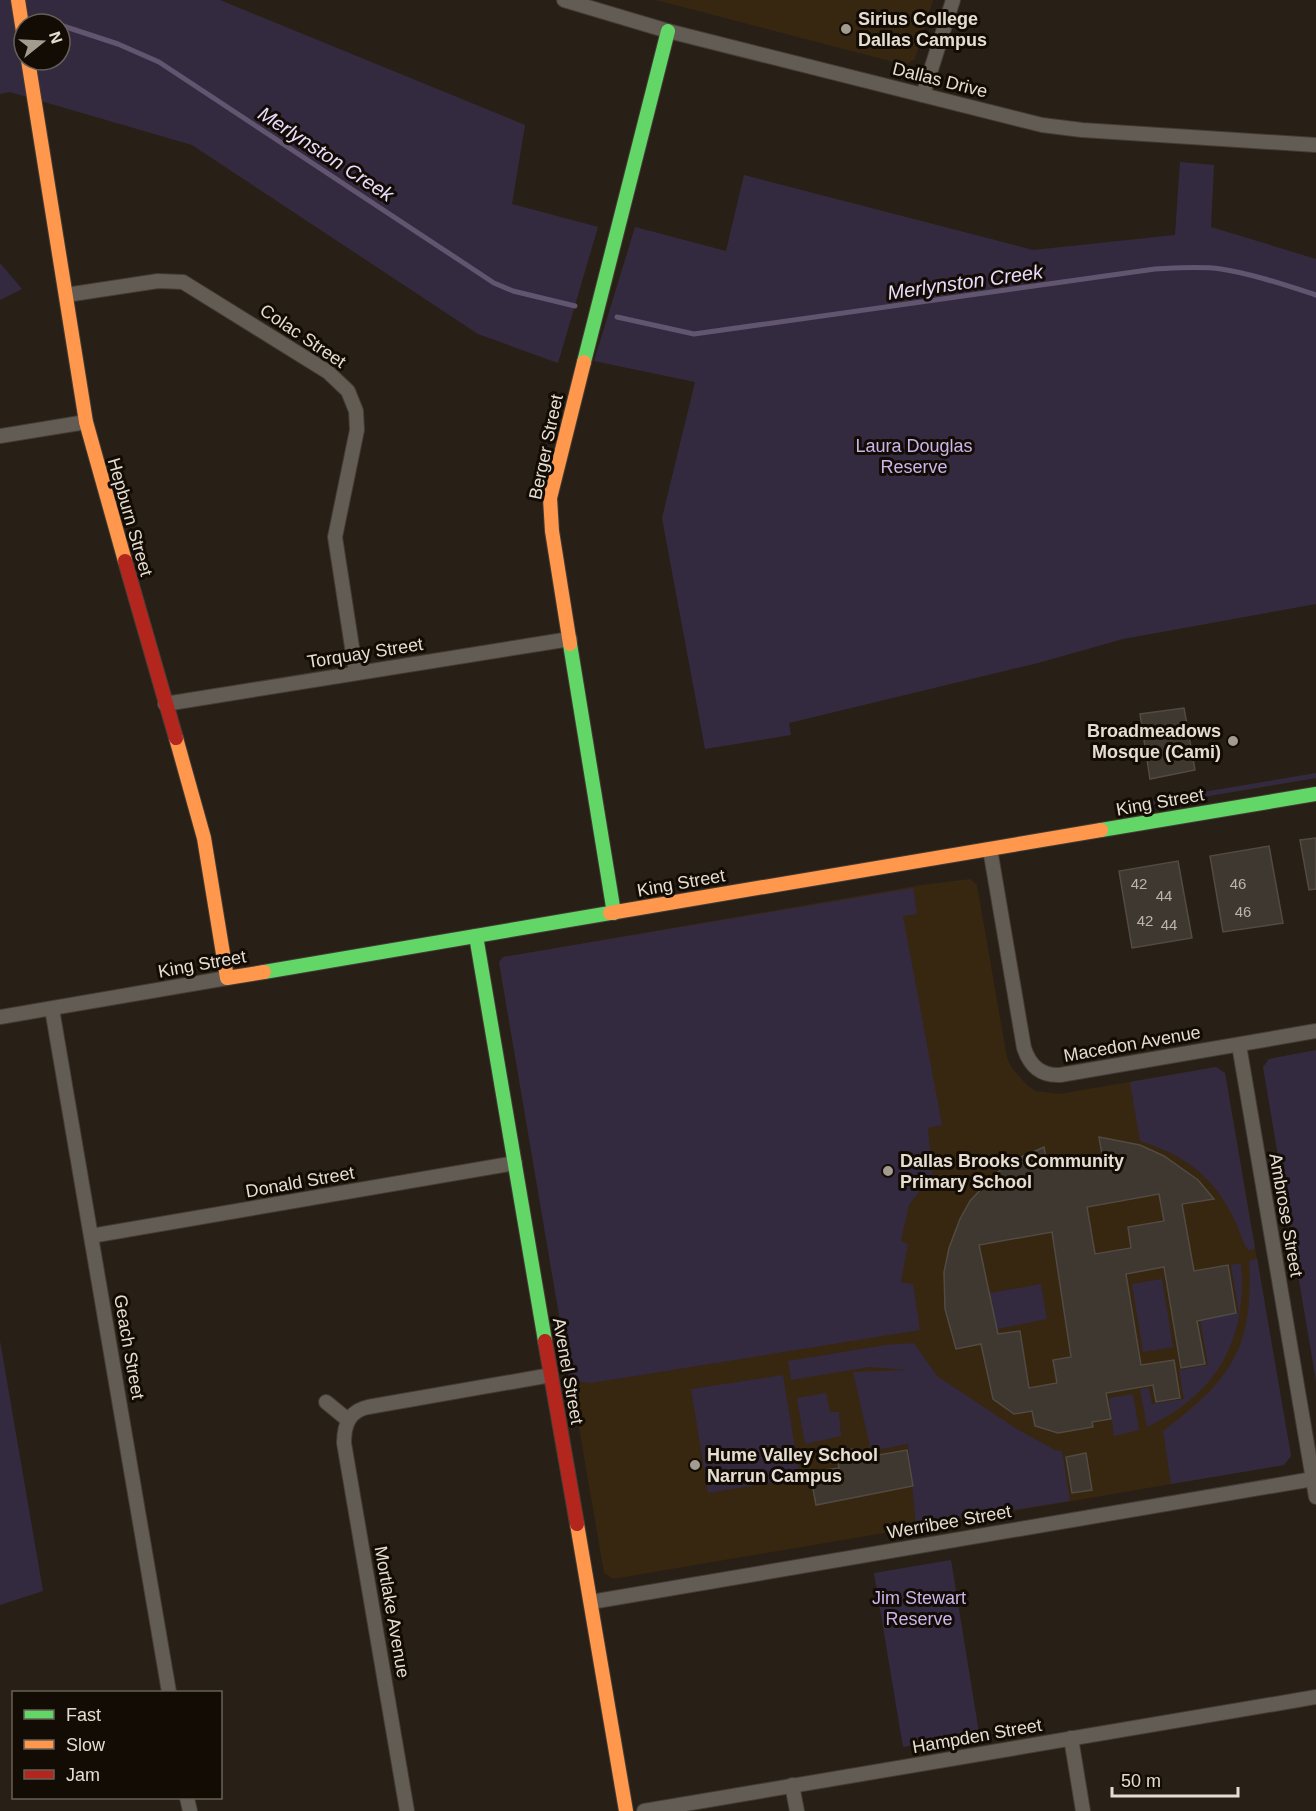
<svg xmlns="http://www.w3.org/2000/svg" width="1316" height="1811" font-family="Arial,sans-serif">
<rect width="100%" height="100%" fill="#282016"/>
<g fill="#372610">
<path d="M 656,0 L 933,0 L 915,59 L 905,65 Z"/>
<path d="M 970,879 L 977,885 L 1007,1058 L 1012,1068 L 1027,1085 L 1036,1091 L 1059,1094 L 1216,1067 L 1225,1073 L 1291,1456 L 1284,1465 L 613,1579 L 604,1573 L 499,962 L 503,957 L 921,885 Z"/>
</g>
<g fill="#342a40" fill-rule="evenodd">
<path d="M 0,0 L 220,0 L 525,125 L 512,204 L 598,227 L 558,363 L 478,334 L 192,145 L 10,92 L 0,94 ZM 24,24 L 60,24 L 60,60 L 24,60 Z"/>
<path d="M 1180,162 L 1214,165 L 1211,227 L 1316,259 L 1316,604 L 1123,639 L 1038,663 L 789,723 L 791,735 L 705,749 L 662,518 L 695,382 L 594,361 L 635,227 L 726,251 L 744,175 L 1033,250 L 1175,235 Z"/>
<path d="M 0,263 L 22,289 L 0,300 Z"/>
<path d="M 1316,773 L 1316,778 L 1203,797 L 1198,802 L 1197,793 Z"/>
<path d="M 1181,796 L 1181,806 L 1166,808 L 1160,804 L 1129,809 L 1123,816 L 1122,806 Z"/>
<path d="M 913,888 L 917,914 L 903,916 L 942,1125 L 928,1128 L 932,1174 L 909,1205 L 901,1241 L 908,1244 L 901,1282 L 913,1284 L 920,1330 L 591,1383 L 570,1380 L 499,962 L 503,957 Z"/>
<path d="M 1316,1050 L 1316,1381 L 1263,1067 L 1269,1059 Z"/>
<path d="M 1216,1067 L 1225,1073 L 1255,1249 L 1249,1250 L 1245,1246 C 1226,1190 1198,1159 1140,1141 L 1130,1082 Z"/>
<path d="M 1257,1258 L 1291,1456 L 1284,1465 L 1171,1484 L 1163,1431 C 1230,1380 1254,1349 1249,1261 Z"/>
<path d="M 1241,1263 C 1248,1340 1216,1395 1147,1427 L 1140,1389 L 1149,1388 L 1152,1404 L 1184,1399 L 1179,1370 L 1208,1365 L 1200,1320 L 1239,1313 L 1231,1265 Z"/>
<path d="M 1162,1279 L 1173,1347 L 1143,1352 L 1132,1284 Z"/>
<path d="M 1041,1284 L 1047,1319 L 997,1329 L 990,1293 Z"/>
<path d="M 0,1341 L 43,1591 L 0,1605 Z"/>
<path d="M 914,1343 L 937,1376 L 1017,1429 L 1055,1450 L 1062,1451 L 1070,1501 L 916,1525 L 908,1444 L 871,1451 L 853,1372 L 909,1370 L 869,1367 L 791,1380 L 788,1361 L 885,1345 Z"/>
<path d="M 783,1375 L 800,1478 L 708,1493 L 691,1389 Z"/>
<path d="M 826,1393 L 830,1412 L 839,1412 L 841,1436 L 805,1444 L 797,1398 Z"/>
<path d="M 1133,1394 L 1139,1430 L 1114,1436 L 1109,1398 Z"/>
<path d="M 951,1560 L 979,1733 L 903,1747 L 874,1573 Z"/>
</g>
<g fill="none" stroke-linecap="round" stroke-linejoin="round">
<g stroke="#615570" stroke-width="5">
<path d="M 46,20 L 58,24"/>
<path d="M 60,25 L 118,44 L 159,62 L 494,283 L 513,291 L 575,306"/>
<path d="M 617,317 L 694,334 L 1155,269 C 1176,268 1199,266 1221,269 C 1253,274 1285,285 1316,295"/>
</g>
</g>
<g fill="#3f3830" stroke="#524b43" stroke-width="1.5" fill-rule="evenodd">
<path d="M 1184,708 L 1195,770 L 1150,779 L 1140,714 Z"/>
<path d="M 1316,838 L 1316,889 L 1309,890 L 1300,840 Z"/>
<path d="M 1269,846 L 1283,923 L 1223,932 L 1210,856 Z"/>
<path d="M 1178,861 L 1192,938 L 1132,948 L 1119,871 Z"/>
<path d="M 1099,1137 L 1140,1145 L 1164,1156 L 1198,1180 L 1214,1199 L 1182,1204 L 1194,1271 L 1228,1265 L 1236,1313 L 1197,1321 L 1205,1364 L 1181,1368 L 1164,1267 L 1126,1274 L 1141,1365 L 1174,1360 L 1180,1398 L 1156,1402 L 1153,1385 L 1106,1393 L 1111,1419 L 1092,1422 L 1093,1427 L 1058,1433 L 1035,1426 L 1032,1411 L 1014,1414 L 993,1399 L 981,1344 L 956,1349 L 945,1309 L 944,1272 L 949,1248 L 960,1219 L 970,1201 L 995,1174 L 1019,1158 L 1044,1147 L 1047,1163 L 1102,1155 ZM 1159,1194 L 1164,1221 L 1128,1227 L 1131,1248 L 1095,1254 L 1087,1207 ZM 1052,1232 L 1071,1357 L 1053,1360 L 1057,1383 L 1029,1388 L 1020,1331 L 998,1334 L 979,1245 Z"/>
<path d="M 853,1449 L 855,1459 L 907,1450 L 913,1486 L 816,1505 L 810,1472 L 839,1468 L 836,1453 Z"/>
<path d="M 1086,1453 L 1092,1490 L 1072,1493 L 1066,1457 Z"/>
</g>
<g fill="none" stroke-linecap="round" stroke-linejoin="round">
<g stroke="#433c35" stroke-width="16">
<g id="street">
<path d="M 564,0 L 668,31 L 1042,125 L 1082,130 L 1316,145"/>
<path d="M 923,95 L 953,0"/>
<path d="M 66,295 L 158,281 L 183,282 L 328,372 L 348,391 L 356,411 L 357,430 L 335,537 L 356,673"/>
<path d="M 0,436 L 86,422"/>
<path d="M 165,704 L 570,639"/>
<path d="M 990,849 L 1024,1048 C 1030,1066 1041,1076 1060,1075 L 1316,1031"/>
<path d="M 52,1009 L 169,1692"/>
<path d="M 0,1017 L 227,978"/>
<path d="M 1239,1045 L 1316,1497"/>
<path d="M 91,1236 L 515,1163"/>
<path d="M 326,1402 L 348,1420"/>
<path d="M 591,1602 L 1313,1479"/>
<path d="M 1071,1738 L 1083,1811"/>
<path d="M 792,1785 L 797,1811"/>
<path d="M 187,1798 L 190,1811"/>
<path d="M 407,1811 L 344,1443 C 344,1425 349,1411 368,1407 L 551,1375"/>
<path d="M 644,1811 L 1316,1697"/>
</g>
</g>
<g stroke="#433c35" stroke-width="16">
<g id="fast">
<path d="M 584,362 L 668,31"/>
<path d="M 570,644 L 614,913"/>
<path d="M 1101,830 L 1316,794"/>
<path d="M 476,936 L 545,1341"/>
<path d="M 264,972 L 610,913"/>
</g>
</g>
<g stroke="#433c35" stroke-width="16">
<g id="slow">
<path d="M 18,0 L 24,38"/>
<path d="M 28,60 L 86,422 L 125,561"/>
<path d="M 570,644 L 552,531 L 550,498 L 584,362"/>
<path d="M 176,738 L 204,838 L 227,978 L 264,972"/>
<path d="M 610,913 L 1101,830"/>
<path d="M 577,1524 L 626,1811"/>
</g>
</g>
<g stroke="#433c35" stroke-width="16">
<g id="jam">
<path d="M 125,561 L 176,738"/>
<path d="M 545,1341 L 577,1524"/>
</g>
</g>
<use href="#street" stroke="#635c55" stroke-width="14"/>
<use href="#fast" stroke="#63d668" stroke-width="14"/>
<use href="#slow" stroke="#ff974d" stroke-width="14"/>
<use href="#jam" stroke="#b3261e" stroke-width="14"/>
</g>
<g fill="#a49b90" stroke="#120c05" stroke-width="2">
<circle cx="846" cy="29" r="6"/>
<circle cx="1233" cy="741" r="6"/>
<circle cx="888" cy="1171" r="6"/>
<circle cx="695" cy="1465" r="6"/>
</g>
<g text-anchor="middle" dominant-baseline="central" stroke-width="6" stroke-linejoin="round" paint-order="stroke">
<g font-size="15" fill="#bcb4aa">
<text x="1139" y="883">42</text>
<text x="1238" y="883">46</text>
<text x="1164" y="895">44</text>
<text x="1243" y="911">46</text>
<text x="1145" y="920">42</text>
<text x="1169" y="924">44</text>
</g>
<g font-size="18" font-weight="bold" fill="#e6ddd2" stroke="#120c05" text-anchor="start">
<text x="858" y="19">Sirius College<tspan x="858" dy="21">Dallas Campus</tspan></text>
<text x="1221" y="731" text-anchor="end">Broadmeadows<tspan x="1221" dy="21">Mosque (Cami)</tspan></text>
<text x="900" y="1161">Dallas Brooks Community<tspan x="900" dy="21">Primary School</tspan></text>
<text x="707" y="1455">Hume Valley School<tspan x="707" dy="21">Narrun Campus</tspan></text>
</g>
<g font-size="18" fill="#e6ddd2" stroke="#120c05">
<text transform="translate(940 80) rotate(14)">Dallas Drive</text>
<text transform="translate(303 336) rotate(34)">Colac Street</text>
<text transform="translate(546 447) rotate(-78)">Berger Street</text>
<text transform="translate(130 517) rotate(74)">Hepburn Street</text>
<text transform="translate(365 653) rotate(-9)">Torquay Street</text>
<text transform="translate(1160 802) rotate(-10)">King Street</text>
<text transform="translate(681 883) rotate(-10)">King Street</text>
<text transform="translate(202 964) rotate(-10)">King Street</text>
<text transform="translate(1132 1044) rotate(-10)">Macedon Avenue</text>
<text transform="translate(300 1182) rotate(-10)">Donald Street</text>
<text transform="translate(1286 1215) rotate(80)">Ambrose Street</text>
<text transform="translate(129 1347) rotate(80)">Geach Street</text>
<text transform="translate(568 1371) rotate(80)">Avenel Street</text>
<text transform="translate(949 1522) rotate(-10)">Werribee Street</text>
<text transform="translate(392 1612) rotate(80)">Mortlake Avenue</text>
<text transform="translate(977 1736) rotate(-10)">Hampden Street</text>
</g>
<g font-size="18" fill="#cbb4ec" stroke="#120c05">
<text x="914" y="446">Laura Douglas<tspan x="914" dy="21">Reserve</tspan></text>
<text x="919" y="1598">Jim Stewart<tspan x="919" dy="21">Reserve</tspan></text>
</g>
<g font-size="20" font-style="italic" fill="#e8dbfd" stroke="#120c05">
<text transform="translate(326 154) rotate(33)">Merlynston Creek</text>
<text transform="translate(965 282) rotate(-8)">Merlynston Creek</text>
</g>
</g>
<rect x="12" y="1691" width="210" height="108" fill="#120c05" stroke="#676057" stroke-width="1.5"/>
<rect x="24" y="1710" width="30" height="9" fill="#63d668" stroke="#676057" stroke-width="1.5"/>
<text x="66" y="1721" font-size="18" fill="#e6ddd2">Fast</text>
<rect x="24" y="1740" width="30" height="9" fill="#ff974d" stroke="#676057" stroke-width="1.5"/>
<text x="66" y="1751" font-size="18" fill="#e6ddd2">Slow</text>
<rect x="24" y="1770" width="30" height="9" fill="#b3261e" stroke="#676057" stroke-width="1.5"/>
<text x="66" y="1781" font-size="18" fill="#e6ddd2">Jam</text>
<g transform="translate(42 42) rotate(72)"><circle r="28" fill="#120c05" stroke="#676057" stroke-width="1.5"/>
<path d="M0-4.5L10 22L0 15L-10 22Z" fill="#a49b90"/>
<text y="-9" font-size="16" font-weight="bold" text-anchor="middle" fill="#e6ddd2">N</text>
</g>
<path d="M1112 1787v9h126v-9" fill="none" stroke="#e6ddd2" stroke-width="3"/>
<text x="1121" y="1787" font-size="18" fill="#e6ddd2" stroke="#120c05" stroke-width="4.5" paint-order="stroke">50 m</text>
</svg>
